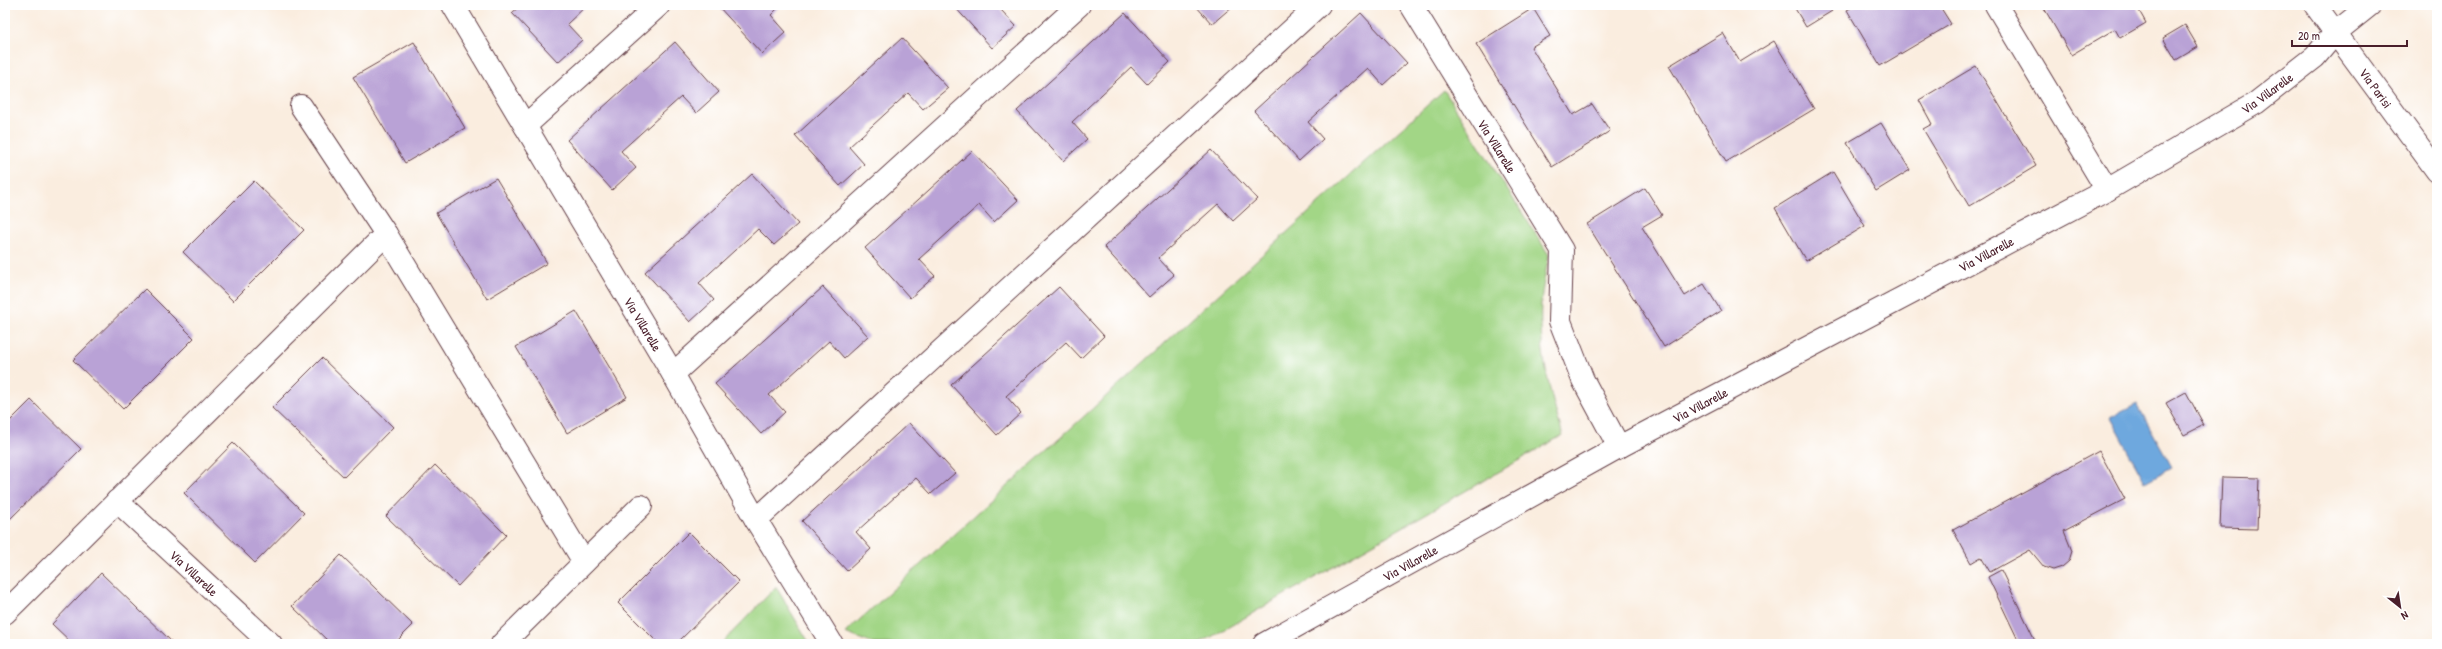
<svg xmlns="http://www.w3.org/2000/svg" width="2442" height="649" font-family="'Patrick Hand',sans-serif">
<rect width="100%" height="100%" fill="#fff"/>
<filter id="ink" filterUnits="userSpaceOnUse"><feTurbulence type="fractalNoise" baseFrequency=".025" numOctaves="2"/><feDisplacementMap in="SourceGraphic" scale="8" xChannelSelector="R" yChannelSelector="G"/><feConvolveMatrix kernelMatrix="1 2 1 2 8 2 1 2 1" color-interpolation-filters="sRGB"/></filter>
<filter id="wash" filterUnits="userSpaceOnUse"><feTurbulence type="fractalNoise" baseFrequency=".012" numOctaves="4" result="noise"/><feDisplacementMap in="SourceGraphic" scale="16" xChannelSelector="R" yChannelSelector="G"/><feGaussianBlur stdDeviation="0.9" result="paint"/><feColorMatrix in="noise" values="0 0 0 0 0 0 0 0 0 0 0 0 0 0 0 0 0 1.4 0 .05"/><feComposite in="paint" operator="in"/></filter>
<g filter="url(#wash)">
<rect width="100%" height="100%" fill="#faeddf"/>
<g fill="#a2d686" stroke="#767a58">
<path d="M 1444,90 L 1549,255 C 1546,271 1542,288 1541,304 C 1539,349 1549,392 1563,435 L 1199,644 L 874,644 L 845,633 Z"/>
<path d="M 776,587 L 810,644 L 721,644 Z"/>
</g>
<path fill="#6ea8de" stroke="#5c6484" d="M 2137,404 L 2172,467 L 2145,482 L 2110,418 Z"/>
<g id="blocks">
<g fill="#b9a2d6">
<path d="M 521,5 L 587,5 L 567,24 L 582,40 L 558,62 L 512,13 Z"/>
<path d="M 717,5 L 781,5 L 771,15 L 786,32 L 762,54 Z"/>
<path d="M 953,5 L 1006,5 L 1001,10 L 1016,26 L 992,48 Z"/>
<path d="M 1195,5 L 1234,5 L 1212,24 Z"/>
<path d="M 1793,5 L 1829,5 L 1832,11 L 1806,27 Z"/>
<path d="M 1856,5 L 1939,5 L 1951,24 L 1880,66 L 1847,10 Z"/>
<path d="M 2048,5 L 2141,5 L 2137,7 L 2146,23 L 2120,38 L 2115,29 L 2071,55 L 2044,8 Z"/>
<path d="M 1533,8 L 1550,36 L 1531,47 L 1573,115 L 1592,104 L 1610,131 L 1552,167 L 1476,44 Z"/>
<path d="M 1125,13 L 1170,62 L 1147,84 L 1131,67 L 1072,122 L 1087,139 L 1063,161 L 1017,111 Z"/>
<path d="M 1361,13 L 1407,63 L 1383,85 L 1368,68 L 1308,122 L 1323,139 L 1299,161 L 1254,111 Z"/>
<path d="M 2185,25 L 2198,47 L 2176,60 L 2163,38 Z"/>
<path d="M 1723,33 L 1740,62 L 1774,41 L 1814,109 L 1726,162 L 1669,66 Z"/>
<path d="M 902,38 L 948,88 L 923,109 L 908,93 L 849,147 L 864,164 L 840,186 L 795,136 Z"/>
<path d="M 414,42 L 465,128 L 405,163 L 353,77 Z"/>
<path d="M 675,42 L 719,92 L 696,113 L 681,97 L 621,151 L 636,168 L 612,190 L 567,140 Z"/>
<path d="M 1976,66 L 2036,166 L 1969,206 L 1923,129 L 1932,124 L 1919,100 Z"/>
<path d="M 1881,123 L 1910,170 L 1876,191 L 1847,143 Z"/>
<path d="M 1211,150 L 1257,199 L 1233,221 L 1218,204 L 1158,258 L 1174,275 L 1149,297 L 1104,247 Z"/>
<path d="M 972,151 L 1018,200 L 994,222 L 979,205 L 919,259 L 935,276 L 910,298 L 865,248 Z"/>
<path d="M 1833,172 L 1865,226 L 1806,261 L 1775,208 Z"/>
<path d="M 752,174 L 798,224 L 774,245 L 758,229 L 699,283 L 714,300 L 690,322 L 645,272 Z"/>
<path d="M 496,178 L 547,263 L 487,299 L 436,213 Z"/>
<path d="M 254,181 L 304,230 L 233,301 L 183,252 Z"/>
<path d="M 1645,188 L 1662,215 L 1642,227 L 1685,296 L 1704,284 L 1721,311 L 1664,347 L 1587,224 Z"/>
<path d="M 823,287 L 868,336 L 844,358 L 829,341 L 769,395 L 785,412 L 761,434 L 715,384 Z"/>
<path d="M 1059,287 L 1104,336 L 1081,358 L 1066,342 L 1006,396 L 1021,413 L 997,435 L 951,385 Z"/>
<path d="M 145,289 L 194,338 L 123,409 L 73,360 Z"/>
<path d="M 576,311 L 627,397 L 567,433 L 516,347 Z"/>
<path d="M 322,358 L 393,427 L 344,477 L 272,408 Z"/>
<path d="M 2186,392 L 2204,425 L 2184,435 L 2166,403 Z"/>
<path d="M 31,400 L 81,449 L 9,520 L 5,516 L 5,426 Z"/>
<path d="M 909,423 L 955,473 L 931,494 L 916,478 L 856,532 L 871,549 L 847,571 L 802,521 Z"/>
<path d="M 233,443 L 304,513 L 255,563 L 184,493 Z"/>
<path d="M 2099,451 L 2125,499 L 2064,531 L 2072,551 L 2069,561 L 2062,567 L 2053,570 L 2044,567 L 2030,550 L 1990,572 L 1981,557 L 1971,563 L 1953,530 Z"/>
<path d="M 435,465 L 506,535 L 458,586 L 386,516 Z"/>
<path d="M 2222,477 L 2259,478 L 2257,529 L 2220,528 Z"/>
<path d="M 689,532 L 739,582 L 676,644 L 659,644 L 618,603 Z"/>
<path d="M 341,555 L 413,625 L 394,644 L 331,644 L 292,606 Z"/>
<path d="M 2001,570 L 2037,644 L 2020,644 L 1988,577 Z"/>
<path d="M 101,573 L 172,642 L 170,644 L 73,644 L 52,624 Z"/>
</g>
</g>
</g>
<g filter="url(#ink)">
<use href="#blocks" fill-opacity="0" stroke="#643e46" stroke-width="1"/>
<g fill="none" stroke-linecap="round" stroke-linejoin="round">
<g stroke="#643e46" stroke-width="24">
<g id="minor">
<path d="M 453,5 L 673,374 L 756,520 L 832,644"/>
<path d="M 1411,5 L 1562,250 L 1560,321 L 1583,380 L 1619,447"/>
<path d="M 1996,5 L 2107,190"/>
<path d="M 2315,5 L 2437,171"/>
<path d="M 301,106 L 386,234 L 584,562"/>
<path d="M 525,126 L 659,5"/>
<path d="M 673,374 L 1079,5"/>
<path d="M 117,501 L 271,644"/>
<path d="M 756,520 L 1319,5"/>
<path d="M 5,613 L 386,234"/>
<path d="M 502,644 L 641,506"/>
<path d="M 1264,644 L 1619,447 L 2107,190 L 2256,103 L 2315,57 L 2335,33 L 2370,5"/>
</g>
</g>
<use href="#minor" stroke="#fff" stroke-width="22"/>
</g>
</g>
<g text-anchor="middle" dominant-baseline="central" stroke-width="3" stroke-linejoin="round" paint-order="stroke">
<g font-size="13" fill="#4a1f2b" stroke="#fff">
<text transform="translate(2376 88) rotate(54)">Via Parisi</text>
<text transform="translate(2267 93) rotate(-36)">Via Villarelle</text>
<text transform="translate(1497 146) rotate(58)">Via Villarelle</text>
<text transform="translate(1986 254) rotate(-28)">Via Villarelle</text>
<text transform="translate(643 324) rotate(59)">Via Villarelle</text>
<text transform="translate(1700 405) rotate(-28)">Via Villarelle</text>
<text transform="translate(1410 563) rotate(-29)">Via Villarelle</text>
<text transform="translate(194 573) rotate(43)">Via Villarelle</text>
</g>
</g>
<rect width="2442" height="649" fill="none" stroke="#fff" stroke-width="20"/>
<g transform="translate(2400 607) rotate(150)" stroke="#ffffff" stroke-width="3" paint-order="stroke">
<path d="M0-3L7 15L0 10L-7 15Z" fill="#4a1f2b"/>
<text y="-6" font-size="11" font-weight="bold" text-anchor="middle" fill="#4a1f2b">N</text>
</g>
<path d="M2292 40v6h115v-6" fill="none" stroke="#4a1f2b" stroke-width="2"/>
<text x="2298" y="40" font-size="12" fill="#4a1f2b" stroke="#ffffff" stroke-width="3" paint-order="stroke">20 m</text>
</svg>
